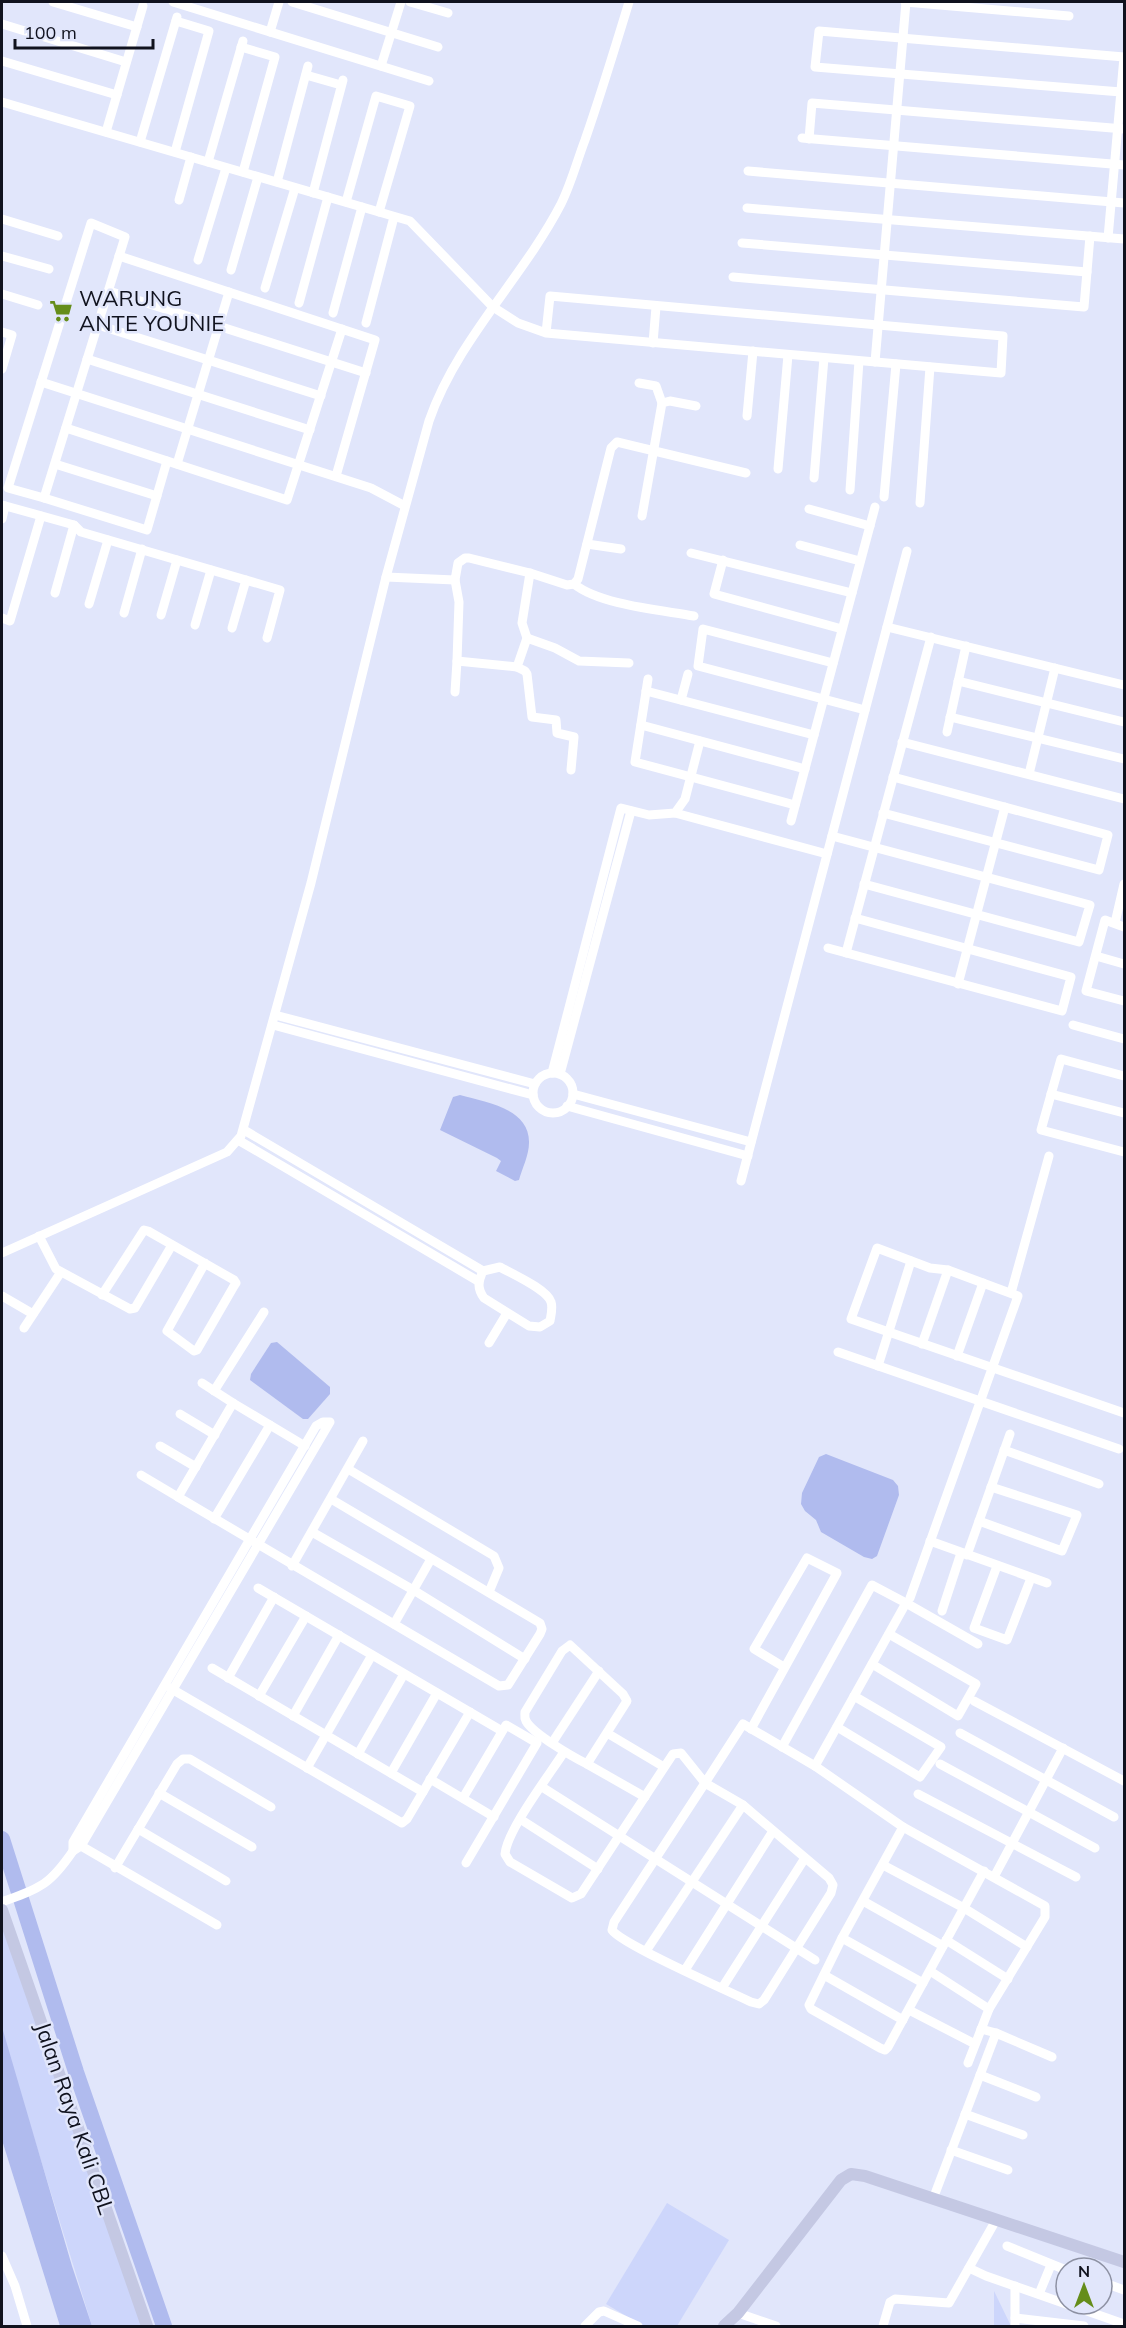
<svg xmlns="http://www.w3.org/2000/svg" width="1126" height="2328" font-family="Mulish,sans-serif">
<rect width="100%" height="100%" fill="#e1e6fb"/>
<g fill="#cdd6fb">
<path d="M 2,1903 L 146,2326 L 92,2326 L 2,2034 Z"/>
<path d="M 667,2203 L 729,2240 L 677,2326 L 643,2326 L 606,2304 Z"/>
<path d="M 994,2291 L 1011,2326 L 994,2326 Z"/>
</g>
<g fill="#b0bbee">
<path d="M 460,1095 C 485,1102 530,1108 529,1143 C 529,1155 522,1169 519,1180 L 515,1181 L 496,1171 L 501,1161 L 497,1158 L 440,1130 L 453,1097 Z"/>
<path d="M 277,1342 L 330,1387 L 330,1394 L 308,1419 L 303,1419 L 250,1380 L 251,1374 L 271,1343 Z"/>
<path d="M 826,1454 L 893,1480 L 898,1486 L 899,1495 L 877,1556 L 872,1559 L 864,1557 L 821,1532 L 816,1520 L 805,1511 L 801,1504 L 802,1493 L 819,1457 Z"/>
<path d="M 2,2027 L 72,2266 L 92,2326 L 60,2326 L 2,2140 Z"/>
</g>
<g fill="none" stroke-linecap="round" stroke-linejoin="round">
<path stroke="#b0bbee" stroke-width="16" d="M 2,1839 L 76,2072 L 164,2326"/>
<g stroke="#fff" stroke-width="9">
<path d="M 53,2 L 137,27"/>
<path d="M 173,2 L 429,81"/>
<path d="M 292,2 L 438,47"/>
<path d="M 410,2 L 448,13"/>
<path d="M 905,2 L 1069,16"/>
<path d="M 2,24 L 126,62"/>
<path d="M 270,32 L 279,2"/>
<path d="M 241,47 L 275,57 L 243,172"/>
<path d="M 2,61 L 117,95"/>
<path d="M 381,66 L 401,2"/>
<path d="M 306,75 L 341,85"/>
<path d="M 2,102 L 410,221 L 493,307 L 518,323 L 546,333 L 1001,373 L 1003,336 L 550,296 L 546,333"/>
<path d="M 106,132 L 143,6"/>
<path d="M 802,138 L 1124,165"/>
<path d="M 809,139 L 812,103 L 1124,129"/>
<path d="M 140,142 L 177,17"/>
<path d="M 175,152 L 209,31 L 176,21"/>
<path d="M 208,162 L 243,41"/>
<path d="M 748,171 L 1124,203"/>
<path d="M 277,182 L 308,66"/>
<path d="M 313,193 L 343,80"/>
<path d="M 179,200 L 191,157"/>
<path d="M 346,202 L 376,96 L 410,106 L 379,212"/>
<path d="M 747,208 L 1124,239"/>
<path d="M 2,219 L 58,236"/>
<path d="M 91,223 L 125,237 L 44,498 L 8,488 Z"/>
<path d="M 1108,238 L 1124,57 L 819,31 L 815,67 L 1121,92"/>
<path d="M 742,243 L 1087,272"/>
<path d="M 2,256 L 49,269"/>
<path d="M 119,256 L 375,340 L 336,476"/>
<path d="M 198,260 L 226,168"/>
<path d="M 231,270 L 258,177"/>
<path d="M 733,277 L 1084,307 L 1090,236"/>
<path d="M 265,288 L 295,188"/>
<path d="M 109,291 L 366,373"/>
<path d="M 2,294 L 38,305"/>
<path d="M 299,303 L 328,197"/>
<path d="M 333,313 L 362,207"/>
<path d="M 366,323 L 394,217"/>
<path d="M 98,325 L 321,396"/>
<path d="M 2,332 L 12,335 L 2,369"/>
<path d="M 653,343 L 656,307"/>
<path d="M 87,359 L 310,430"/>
<path d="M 875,362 L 906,2"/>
<path d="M 41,382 L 371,488 L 405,506"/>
<path d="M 639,383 L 656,386 L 662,403"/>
<path d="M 747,416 L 753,351"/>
<path d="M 66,428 L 287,500 L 342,329"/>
<path d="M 55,464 L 157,496"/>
<path d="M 177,464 L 229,292"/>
<path d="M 778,469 L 788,355"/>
<path d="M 814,478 L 824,358"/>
<path d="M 850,490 L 859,361"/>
<path d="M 884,497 L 896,364"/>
<path d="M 44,498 L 147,530 L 167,461"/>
<path d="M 920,503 L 930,367"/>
<path d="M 2,505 L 74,525 L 81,532 L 280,590 L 267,638"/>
<path d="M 809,509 L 870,526"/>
<path d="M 642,516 L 662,403 L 670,401 L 696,406"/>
<path d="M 2,519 L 5,506"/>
<path d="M 587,544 L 621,549"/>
<path d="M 800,545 L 860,561"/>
<path d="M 691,553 L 852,593"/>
<path d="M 723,560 L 714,594 L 842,629"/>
<path d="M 530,573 L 522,623 L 527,638 L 517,667 L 525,671 L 527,674 L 532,717 L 556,720 L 557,733 L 574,737 L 571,770"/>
<path d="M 386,577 L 455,580 L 458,563 L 465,558 L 469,558 L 530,573 L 567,585 L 574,584 L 578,579 L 611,448 L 617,442 L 746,473"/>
<path d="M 455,580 L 459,602 L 457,661 L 517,667"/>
<path d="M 574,584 C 600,605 661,610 694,616"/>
<path d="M 55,593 L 74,525"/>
<path d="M 89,604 L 108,540"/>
<path d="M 124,613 L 142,549"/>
<path d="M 161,615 L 177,560"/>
<path d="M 2,618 L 10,621 L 41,516"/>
<path d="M 195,625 L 211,570"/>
<path d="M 887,627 L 1124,685"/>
<path d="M 232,628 L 246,580"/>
<path d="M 527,638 L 555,648 L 579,661 L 629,663"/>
<path d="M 833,663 L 703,629 L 698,666 L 865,710"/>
<path d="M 648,679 L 635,762 L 795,805"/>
<path d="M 958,681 L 1124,722"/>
<path d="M 646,691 L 814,735"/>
<path d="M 455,692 L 457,661"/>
<path d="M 681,700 L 688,674"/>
<path d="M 950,717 L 1124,759"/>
<path d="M 641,725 L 805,769"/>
<path d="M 947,732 L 966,646"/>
<path d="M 902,742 L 1124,799"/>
<path d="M 1029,774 L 1055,668"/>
<path d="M 675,813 L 827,854"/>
<path d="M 883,813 L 1099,870 L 1108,835 L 893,777"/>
<path d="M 791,821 L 875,507"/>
<path d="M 832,836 L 1090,905 L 1079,942 L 864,884"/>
<path d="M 1115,923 L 1124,884"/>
<path d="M 1124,927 L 1105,920 L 1086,991 L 1124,1001"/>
<path d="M 828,948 L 1062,1011 L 1071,977 L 855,918"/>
<path d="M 846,953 L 931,637"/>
<path d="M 1096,956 L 1124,964"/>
<path d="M 958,984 L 1005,807"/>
<path d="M 275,1015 L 535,1084"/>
<path d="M 273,1025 L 533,1095"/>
<path d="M 1073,1025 L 1124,1039"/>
<path d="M 552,1073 L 621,808 L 649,815 L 675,813 L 685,799 L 700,741"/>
<circle cx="553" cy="1093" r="20"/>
<path d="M 560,1074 L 631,811"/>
<path d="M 1124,1076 L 1061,1059 L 1041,1130 L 1124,1152"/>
<path d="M 573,1094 L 751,1142"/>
<path d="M 1051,1094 L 1124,1113"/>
<path d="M 567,1106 L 748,1156"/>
<path d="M 244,1130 L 483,1271"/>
<path d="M 238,1140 L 478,1281"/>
<path d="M 741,1181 L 907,551"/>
<path d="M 39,1236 L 56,1269 L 130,1309 L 135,1308 L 172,1245"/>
<path d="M 2,1253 L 227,1152 L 241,1136 L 311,883 L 386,577 L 429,421 C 457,340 522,279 561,204 C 571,184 577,161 585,140 C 601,94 615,48 629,2"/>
<path d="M 500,1267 C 512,1274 547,1289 551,1302 C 553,1308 551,1315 550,1321 L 540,1327 L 529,1326 L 484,1298 C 477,1288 478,1282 483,1271 Z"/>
<path d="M 1011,1293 L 1049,1156"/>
<path d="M 102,1295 L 144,1230 L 148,1231 L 234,1280 L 236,1283 L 234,1286 L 197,1350 L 194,1351 L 167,1331 L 205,1263"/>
<path d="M 2,1296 L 33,1314"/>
<path d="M 24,1328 L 61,1272"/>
<path d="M 489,1343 L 507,1313"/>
<path d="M 922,1344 L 948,1270"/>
<path d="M 838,1352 L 1119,1449"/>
<path d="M 957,1356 L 983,1283"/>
<path d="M 878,1366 L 911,1261"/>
<path d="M 202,1383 L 233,1403"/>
<path d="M 214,1391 L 264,1312"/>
<path d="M 180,1414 L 215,1435"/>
<path d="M 323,1422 L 330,1422 L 81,1846 L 73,1851 L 73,1842 L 316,1426 Z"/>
<path d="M 160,1446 L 196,1467"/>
<path d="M 305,1446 L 233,1403 L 178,1497 L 499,1686 L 508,1685 L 540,1634 L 542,1629 L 540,1623 L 331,1499"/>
<path d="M 1004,1450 L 1099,1484"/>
<path d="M 348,1469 L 494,1556 L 499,1568 L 489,1592"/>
<path d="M 141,1475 L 178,1497"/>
<path d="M 214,1519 L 270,1425"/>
<path d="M 979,1521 L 1062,1551 L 1077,1515 L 991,1487"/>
<path d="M 312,1532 L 415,1591 L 525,1659"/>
<path d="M 930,1541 L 1047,1583"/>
<path d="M 967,1555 L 1010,1434"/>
<path d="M 292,1566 L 363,1441"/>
<path d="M 997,1566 L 974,1628 L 1007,1640 L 1031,1578"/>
<path d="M 258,1588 L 502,1731"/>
<path d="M 910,1598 L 1018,1296 L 948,1270 L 930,1268 L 877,1248 L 851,1319 C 942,1350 1033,1382 1124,1413"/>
<path d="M 906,1603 L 978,1644"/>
<path d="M 942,1611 L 961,1553"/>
<path d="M 394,1624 L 431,1559"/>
<path d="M 570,1645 L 623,1694 L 627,1701 L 587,1764 C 573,1757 533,1734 526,1721 C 524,1717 525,1715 525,1712 L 562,1651 Z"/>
<path d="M 872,1664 L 958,1716 L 976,1684 L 889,1634"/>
<path d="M 212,1668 L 423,1792"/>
<path d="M 228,1678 L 274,1597"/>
<path d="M 170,1688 L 402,1823 L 407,1819 L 470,1712"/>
<path d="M 259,1696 L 306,1616"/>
<path d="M 974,1701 L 1124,1781"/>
<path d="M 293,1716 L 339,1635"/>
<path d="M 837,1727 L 920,1777 L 941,1747 L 854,1696"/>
<path d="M 751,1729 L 837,1573 L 807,1558 L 754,1649 L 784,1667"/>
<path d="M 607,1733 L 664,1767"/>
<path d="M 960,1733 L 1114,1817"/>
<path d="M 552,1743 L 599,1671"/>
<path d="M 782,1747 L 872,1585 L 906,1603 L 815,1766"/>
<path d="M 564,1752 C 550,1774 507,1830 505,1854 L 510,1862 L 572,1898 L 581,1894 L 673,1754 L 681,1753 L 705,1783 L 743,1724 L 815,1766 L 903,1827 L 1045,1906 L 1045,1917 L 989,2009 L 968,2063"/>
<path d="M 358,1754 L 404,1674"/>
<path d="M 587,1764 L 645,1797"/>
<path d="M 940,1764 L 1095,1848"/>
<path d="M 307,1768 L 372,1655"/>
<path d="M 391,1773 L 437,1693"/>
<path d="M 430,1779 L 494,1817"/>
<path d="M 705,1783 L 743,1805 L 829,1878 L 833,1885 L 831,1893 L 764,2000 L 759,2004 L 751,2002 C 728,1991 621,1944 612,1930 L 614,1922 Z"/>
<path d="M 542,1787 L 815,1960"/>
<path d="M 159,1793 L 252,1847"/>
<path d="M 918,1794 L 1076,1877"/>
<path d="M 463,1798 L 506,1725 L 537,1743 L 466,1863"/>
<path d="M 520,1819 L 598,1869"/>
<path d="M 903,1827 L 842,1938 L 809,2005 L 811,2009 L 880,2048 L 885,2050 L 888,2047 L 984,1871"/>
<path d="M 138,1829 L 226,1881"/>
<path d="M 76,1843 L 217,1925"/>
<path d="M 883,1865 L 964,1908 L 1027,1947"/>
<path d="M 115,1868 L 177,1764 L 183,1759 L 190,1759 L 271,1807"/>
<path d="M 994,1877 L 1063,1748"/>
<path d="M 863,1901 L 943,1946"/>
<path d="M 2,1902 C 40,1888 49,1886 73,1851"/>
<path d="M 842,1938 L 923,1983"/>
<path d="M 946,1940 L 1008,1979"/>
<path d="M 646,1951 L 743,1805"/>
<path d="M 685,1970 L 773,1831"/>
<path d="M 930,1971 L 989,2009"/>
<path d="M 824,1975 L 903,2020"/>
<path d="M 722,1988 L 805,1858"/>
<path d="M 909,2010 L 975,2044"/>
<path d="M 981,2029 L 996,2033 L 1052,2057"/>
<path d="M 980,2075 L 1036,2097"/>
<path d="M 965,2114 L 1023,2135"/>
<path d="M 951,2150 L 1008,2170"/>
<path d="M 933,2199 L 996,2033"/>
<path d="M 1007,2246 L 1066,2270"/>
<path d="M 2,2256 L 15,2286 L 27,2326"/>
<path d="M 969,2268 L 986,2276 L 1066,2304"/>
<path d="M 1102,2282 L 1124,2290"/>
<path d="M 1015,2286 L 1015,2326"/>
<path d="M 1039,2294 L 1051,2265"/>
<path d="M 1067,2304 L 1124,2324"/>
<path d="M 738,2313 L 776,2326"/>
<path d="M 1015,2318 L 1084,2326"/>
<path d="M 585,2326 L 599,2312 L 604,2311 L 638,2326"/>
<path d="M 883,2326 L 890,2302 L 895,2299 L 949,2303 L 996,2220"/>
</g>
<g stroke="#c4c8e3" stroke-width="12">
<path d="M 2,1910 L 147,2326"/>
<path d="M 724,2326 L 738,2313 L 841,2180 L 851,2174 L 865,2176 L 1124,2262"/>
</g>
</g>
<defs>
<g id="supermarket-bare" transform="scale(1.8)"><path d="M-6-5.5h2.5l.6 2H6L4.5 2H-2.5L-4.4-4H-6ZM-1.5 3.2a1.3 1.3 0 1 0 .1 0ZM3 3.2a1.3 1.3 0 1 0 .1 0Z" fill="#658d1a" stroke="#e1e6fb" stroke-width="2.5" paint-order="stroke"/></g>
</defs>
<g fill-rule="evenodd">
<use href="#supermarket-bare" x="61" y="311"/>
</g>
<g text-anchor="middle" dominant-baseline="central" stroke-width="5" stroke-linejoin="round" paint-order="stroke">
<g font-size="22" fill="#10121e" stroke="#e1e6fb" text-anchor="start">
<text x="79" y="298">WARUNG<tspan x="79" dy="25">ANTE YOUNIE</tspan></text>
</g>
<g font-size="22" fill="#10121e" stroke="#e1e6fb">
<text transform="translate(75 2118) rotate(71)">Jalan Raya Kali CBL</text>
</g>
</g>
<rect width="1126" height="2328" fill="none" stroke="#10121e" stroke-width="6"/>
<g transform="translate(1084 2286)"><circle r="28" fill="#e1e6fb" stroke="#8d91a3" stroke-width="1.5"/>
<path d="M0-4.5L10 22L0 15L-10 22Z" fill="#658d1a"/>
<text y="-9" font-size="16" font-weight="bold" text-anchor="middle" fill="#10121e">N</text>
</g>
<path d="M15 39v9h138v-9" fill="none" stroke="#10121e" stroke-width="3"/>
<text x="24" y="39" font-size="18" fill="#10121e" stroke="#e1e6fb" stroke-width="4.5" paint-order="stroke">100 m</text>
</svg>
